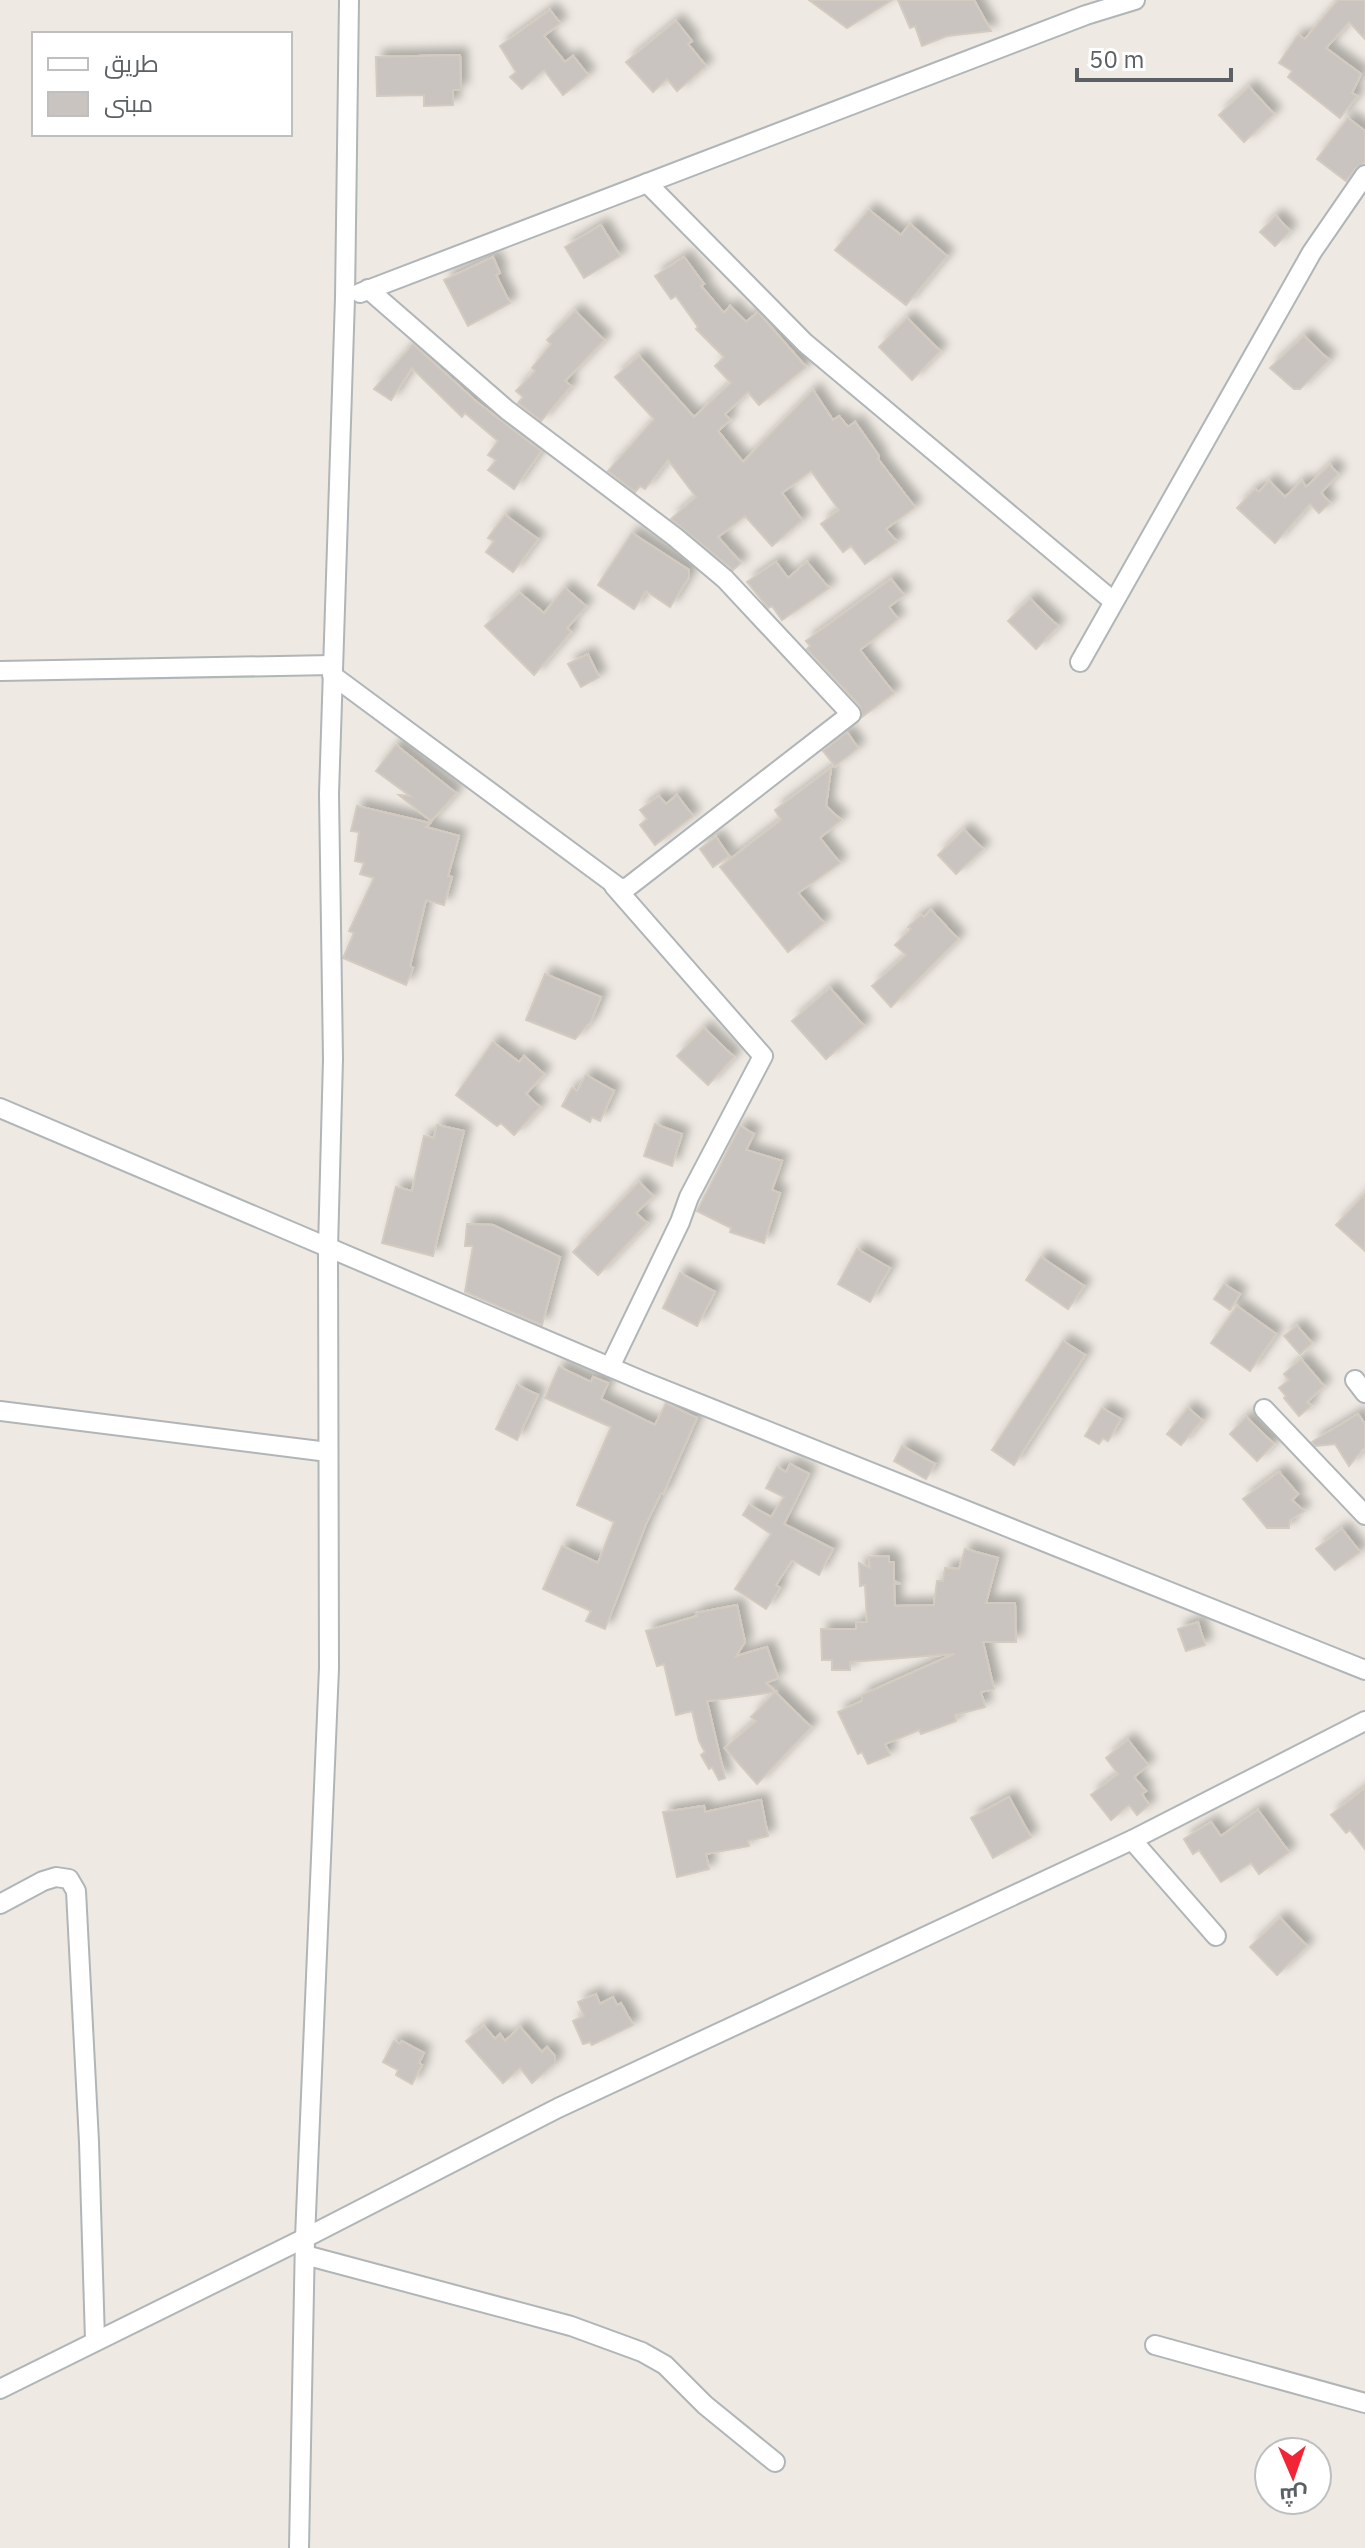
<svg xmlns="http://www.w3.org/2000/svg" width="1365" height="2548" font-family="'IBM Plex Sans',Cairo,sans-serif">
<defs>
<filter id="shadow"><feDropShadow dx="7" dy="-7" stdDeviation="4" flood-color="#0004"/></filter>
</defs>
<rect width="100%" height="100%" fill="#eee9e2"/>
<g fill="#c9c4bf" stroke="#d3cac0" stroke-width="2" filter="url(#shadow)">
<path d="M 809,0 L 892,0 L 847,28 Z"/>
<path d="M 898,0 L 974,0 L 991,31 L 947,36 L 922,46 L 915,26 L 910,28 Z"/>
<path d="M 1338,0 L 1365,0 L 1365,39 L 1349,22 L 1326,48 L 1361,74 L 1352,93 L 1357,96 L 1340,118 L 1288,77 L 1292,71 L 1279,63 L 1298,35 L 1305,39 Z"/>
<path d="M 550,10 L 560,23 L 544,36 L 565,62 L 573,56 L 588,75 L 563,95 L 544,70 L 522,89 L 510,77 L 516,72 L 500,46 Z"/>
<path d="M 676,21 L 692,41 L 688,44 L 706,66 L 677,91 L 667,79 L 653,92 L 626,62 Z"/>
<path d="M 460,55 L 461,90 L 453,90 L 453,105 L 424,106 L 424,95 L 377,96 L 376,57 Z"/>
<path d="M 1249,87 L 1274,114 L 1244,142 L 1219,115 Z"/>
<path d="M 1348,118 L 1365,131 L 1365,162 L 1356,168 L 1346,181 L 1317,159 Z"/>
<path d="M 869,210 L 901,235 L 910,224 L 947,256 L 906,305 L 835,250 Z"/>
<path d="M 1276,216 L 1290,231 L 1275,246 L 1260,232 Z"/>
<path d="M 601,225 L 620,256 L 584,278 L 565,247 Z"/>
<path d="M 493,257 L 500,273 L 496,275 L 510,303 L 468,326 L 444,280 Z"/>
<path d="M 684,257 L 704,284 L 701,286 L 724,313 L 730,306 L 746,322 L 758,312 L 806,367 L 759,405 L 748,392 L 725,414 L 730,420 L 718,431 L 743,462 L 813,390 L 833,420 L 839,416 L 848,427 L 855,422 L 879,456 L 878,459 L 915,507 L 886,529 L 897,542 L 865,564 L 851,546 L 843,552 L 821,524 L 839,510 L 811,471 L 782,493 L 802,520 L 772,546 L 745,516 L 718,537 L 741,563 L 733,570 L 671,519 L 696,497 L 668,460 L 645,489 L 640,486 L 635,492 L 608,471 L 654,419 L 615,377 L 639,356 L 694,417 L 731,383 L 715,366 L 724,357 L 696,329 L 698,327 L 676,296 L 671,299 L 655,276 Z"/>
<path d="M 575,311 L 604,340 L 565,381 L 571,386 L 541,421 L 518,403 L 523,397 L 516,391 L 535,371 L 532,368 L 551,344 L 547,340 Z"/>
<path d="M 907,318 L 940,351 L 912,380 L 879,347 Z"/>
<path d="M 1304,336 L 1329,360 L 1300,389 L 1294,389 L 1270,368 Z"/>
<path d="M 413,344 L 477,402 L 541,451 L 514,489 L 488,470 L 496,460 L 488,455 L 498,441 L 465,413 L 462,417 L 412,368 L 391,400 L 374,389 Z"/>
<path d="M 1330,465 L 1338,474 L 1321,493 L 1330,503 L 1319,513 L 1310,504 L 1275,543 L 1237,508 L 1255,489 L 1259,492 L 1269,481 L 1285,497 L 1302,481 L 1306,487 Z"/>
<path d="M 505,515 L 538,539 L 513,572 L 486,552 L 494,541 L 488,538 Z"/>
<path d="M 632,533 L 689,570 L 689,577 L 670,607 L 646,591 L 634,609 L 598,585 Z"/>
<path d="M 776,562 L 788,578 L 807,562 L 829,588 L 782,620 L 772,606 L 768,608 L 747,582 Z"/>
<path d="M 891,579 L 904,595 L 889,607 L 898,619 L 860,650 L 894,693 L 862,717 L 860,706 L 807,649 L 810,646 L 806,641 Z"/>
<path d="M 565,588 L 586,606 L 567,628 L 571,632 L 534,675 L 485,626 L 520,593 L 544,613 Z"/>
<path d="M 1030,599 L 1058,626 L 1036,649 L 1008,621 Z"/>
<path d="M 588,654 L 599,677 L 581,687 L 568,664 Z"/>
<path d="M 847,732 L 858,748 L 835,766 L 823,751 Z"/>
<path d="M 396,745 L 456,793 L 431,821 L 399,795 L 410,796 L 376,771 Z"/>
<path d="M 831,768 L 826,806 L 841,820 L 820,838 L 840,863 L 798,893 L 824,923 L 788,952 L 720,867 L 781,820 L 775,810 Z"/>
<path d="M 677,795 L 693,816 L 655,845 L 640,825 L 647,819 L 640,810 L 659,796 L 666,804 Z"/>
<path d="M 357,806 L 430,823 L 426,827 L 459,836 L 448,876 L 452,877 L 444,905 L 426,900 L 410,966 L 413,968 L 406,985 L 343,958 L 354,933 L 349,931 L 374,878 L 360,874 L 364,863 L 355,861 L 359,832 L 351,831 Z"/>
<path d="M 964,830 L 983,849 L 956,874 L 938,855 Z"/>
<path d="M 716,837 L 729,856 L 713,867 L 700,849 Z"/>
<path d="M 931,910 L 958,939 L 891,1007 L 872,986 L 906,955 L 895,945 L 911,929 L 908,927 L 921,915 L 924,917 Z"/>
<path d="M 545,974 L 601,997 L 591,1021 L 575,1039 L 526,1020 Z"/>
<path d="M 830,988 L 864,1026 L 826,1059 L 792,1021 Z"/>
<path d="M 704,1028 L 734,1057 L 708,1085 L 677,1056 Z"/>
<path d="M 493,1042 L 519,1062 L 524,1056 L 544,1074 L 526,1094 L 540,1107 L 514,1135 L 501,1123 L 497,1126 L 456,1095 Z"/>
<path d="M 586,1075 L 614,1091 L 600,1121 L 592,1117 L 590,1122 L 562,1106 L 572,1088 L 577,1091 Z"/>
<path d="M 655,1124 L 682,1134 L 672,1166 L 644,1156 Z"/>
<path d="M 437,1125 L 464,1131 L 433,1256 L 382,1243 L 396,1187 L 412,1191 L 424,1136 L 434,1138 Z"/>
<path d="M 740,1126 L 754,1134 L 746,1150 L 782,1161 L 772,1190 L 780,1193 L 764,1243 L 730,1232 L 731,1228 L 697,1211 Z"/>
<path d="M 639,1182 L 653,1196 L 636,1213 L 647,1223 L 598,1275 L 573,1252 Z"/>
<path d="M 1365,1194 L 1365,1251 L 1336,1225 Z"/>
<path d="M 467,1224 L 493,1225 L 560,1257 L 542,1325 L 465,1292 L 473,1246 L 465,1246 Z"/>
<path d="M 857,1249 L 890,1268 L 870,1302 L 838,1284 Z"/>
<path d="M 1041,1257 L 1084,1286 L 1068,1309 L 1026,1280 Z"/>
<path d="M 680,1273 L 715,1292 L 697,1326 L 663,1308 Z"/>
<path d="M 1224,1284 L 1240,1294 L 1230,1310 L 1214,1299 Z"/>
<path d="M 1237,1306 L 1276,1334 L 1250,1371 L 1211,1343 Z"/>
<path d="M 1297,1326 L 1312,1343 L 1300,1354 L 1284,1336 Z"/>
<path d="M 1063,1341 L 1085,1355 L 1014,1465 L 992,1450 Z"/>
<path d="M 1301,1359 L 1324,1386 L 1307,1402 L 1311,1406 L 1299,1416 L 1284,1398 L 1286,1396 L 1279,1388 L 1289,1380 L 1284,1374 Z"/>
<path d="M 559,1367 L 591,1382 L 593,1377 L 608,1383 L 601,1399 L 655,1425 L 666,1403 L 697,1418 L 663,1494 L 661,1493 L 646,1524 L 605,1629 L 586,1621 L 591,1611 L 543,1589 L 562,1546 L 598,1563 L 614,1522 L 577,1505 L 611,1427 L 545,1398 Z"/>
<path d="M 517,1385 L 538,1395 L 517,1440 L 496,1429 Z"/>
<path d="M 1102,1408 L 1121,1419 L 1108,1441 L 1103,1438 L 1099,1444 L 1085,1436 Z"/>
<path d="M 1188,1408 L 1202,1420 L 1181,1445 L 1167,1434 Z"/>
<path d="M 1358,1414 L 1365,1424 L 1365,1447 L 1349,1466 L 1335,1444 L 1316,1446 L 1312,1442 Z"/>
<path d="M 1246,1417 L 1274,1444 L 1257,1461 L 1230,1434 Z"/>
<path d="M 902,1446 L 935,1464 L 926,1479 L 894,1461 Z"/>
<path d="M 790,1464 L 809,1474 L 784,1524 L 833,1549 L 819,1575 L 792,1560 L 776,1585 L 780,1588 L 766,1609 L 735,1589 L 771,1534 L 743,1515 L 749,1505 L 771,1517 L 784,1497 L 766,1488 L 777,1467 L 786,1472 Z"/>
<path d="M 1279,1472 L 1298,1494 L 1292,1500 L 1304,1511 L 1290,1520 L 1289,1528 L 1267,1528 L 1243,1499 Z"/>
<path d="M 1342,1529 L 1360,1552 L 1335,1570 L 1316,1549 Z"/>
<path d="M 965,1549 L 998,1558 L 986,1603 L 1015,1603 L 1016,1642 L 983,1642 L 994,1689 L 981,1692 L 985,1707 L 955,1715 L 956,1721 L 921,1734 L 919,1730 L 885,1744 L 890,1755 L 868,1764 L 862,1752 L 858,1754 L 838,1712 L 862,1701 L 862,1695 L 954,1654 L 850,1662 L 850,1670 L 832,1670 L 832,1660 L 822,1660 L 821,1629 L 856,1629 L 856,1622 L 867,1622 L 865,1585 L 860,1586 L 859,1563 L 870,1568 L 869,1557 L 889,1556 L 889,1562 L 894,1562 L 894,1581 L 900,1584 L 894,1584 L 895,1606 L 934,1605 L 937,1581 L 943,1581 L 945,1568 L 959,1569 Z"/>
<path d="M 737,1605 L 745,1642 L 736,1656 L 767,1647 L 778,1678 L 766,1683 L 811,1727 L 757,1784 L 725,1748 L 756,1721 L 751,1717 L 775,1692 L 707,1701 L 725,1778 L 719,1780 L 712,1767 L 709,1769 L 701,1755 L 705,1752 L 699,1741 L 692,1711 L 676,1715 L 664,1664 L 657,1666 L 646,1631 L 697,1616 L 696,1613 Z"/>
<path d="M 1198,1622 L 1205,1645 L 1186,1651 L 1178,1629 Z"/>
<path d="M 1128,1740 L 1148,1765 L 1134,1777 L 1146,1791 L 1142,1794 L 1149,1805 L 1137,1815 L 1129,1805 L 1111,1820 L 1091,1795 L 1118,1774 L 1106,1758 Z"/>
<path d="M 1365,1788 L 1365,1849 L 1350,1830 L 1346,1833 L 1331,1815 Z"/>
<path d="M 1009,1797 L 1031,1837 L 993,1858 L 971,1818 Z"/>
<path d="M 761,1800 L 768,1836 L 748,1841 L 749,1846 L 706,1854 L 709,1869 L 677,1877 L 663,1812 L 704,1806 L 705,1812 Z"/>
<path d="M 1258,1810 L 1289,1852 L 1259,1874 L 1251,1863 L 1221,1882 L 1199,1850 L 1193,1854 L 1184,1839 L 1211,1822 L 1221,1836 Z"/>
<path d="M 1280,1918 L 1307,1946 L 1277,1975 L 1250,1947 Z"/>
<path d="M 596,1994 L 600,2004 L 613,1997 L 617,2005 L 621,2003 L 633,2025 L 592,2045 L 590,2042 L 583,2044 L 573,2021 L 584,2016 L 578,2002 Z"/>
<path d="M 484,2026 L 495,2039 L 500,2034 L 505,2041 L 520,2027 L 542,2052 L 547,2047 L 555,2056 L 555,2063 L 532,2083 L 520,2068 L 503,2083 L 466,2041 Z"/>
<path d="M 394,2041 L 400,2044 L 402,2041 L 424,2053 L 419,2063 L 422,2065 L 412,2084 L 396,2075 L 398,2070 L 383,2062 Z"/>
</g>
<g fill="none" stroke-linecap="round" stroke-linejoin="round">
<g stroke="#b0b5b8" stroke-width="22">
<g id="street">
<path d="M 647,183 L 805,343 L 1113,601"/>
<path d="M 360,293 L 1086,15 L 1135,0"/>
<path d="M 1080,662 L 1312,252 L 1365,175"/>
<path d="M 0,671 L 332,665"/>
<path d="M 332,675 L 621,889 L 628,887 L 851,714 L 725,579 L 675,537 L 507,410 L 368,289"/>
<path d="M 0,1108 L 645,1382 L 1365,1670"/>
<path d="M 610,1367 L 680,1222 L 689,1197 L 763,1056 L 614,886"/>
<path d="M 1355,1380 L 1365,1393"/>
<path d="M 1264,1409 L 1365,1515"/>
<path d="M 0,1411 L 328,1452"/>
<path d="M 1132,1840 L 1216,1936"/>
<path d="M 0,1904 L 43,1881 L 56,1877 L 69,1879 L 76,1891 L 89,2142 L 95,2340"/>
<path d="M 305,2255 L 571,2326 L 642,2352 L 665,2365 L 705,2405 L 775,2462"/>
<path d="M 1155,2345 L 1365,2403"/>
<path d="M 0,2389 L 305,2238 L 558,2108 L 1132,1840 L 1365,1721"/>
<path d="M 299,2548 L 305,2238 L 329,1668 L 328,1248 L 333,1059 L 329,794 L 345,298 L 349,0"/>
</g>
</g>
<use href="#street" stroke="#fff" stroke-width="18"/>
</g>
<rect x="32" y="32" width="260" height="104" fill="#ffffff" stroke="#bdbfc1" stroke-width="2"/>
<rect x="48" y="58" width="40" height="12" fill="#ffffff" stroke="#bdbfc1" stroke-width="2"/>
<text x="104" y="72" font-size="24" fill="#5a6064">طريق</text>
<rect x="48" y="92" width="40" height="24" fill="#c9c4bf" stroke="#bdbfc1" stroke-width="2"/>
<text x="104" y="112" font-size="24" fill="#5a6064">مبنى</text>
<g transform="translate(1293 2476) rotate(178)"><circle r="38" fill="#ffffff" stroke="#bdbfc1" stroke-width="2"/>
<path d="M0-6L14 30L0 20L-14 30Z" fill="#f12536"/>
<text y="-12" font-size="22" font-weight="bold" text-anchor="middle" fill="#5a6064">ش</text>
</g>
<path d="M1077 68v12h154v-12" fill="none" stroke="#5a6064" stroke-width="4"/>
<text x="1089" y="68" font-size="24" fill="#5a6064" stroke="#ffffff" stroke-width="6" paint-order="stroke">50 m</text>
</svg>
